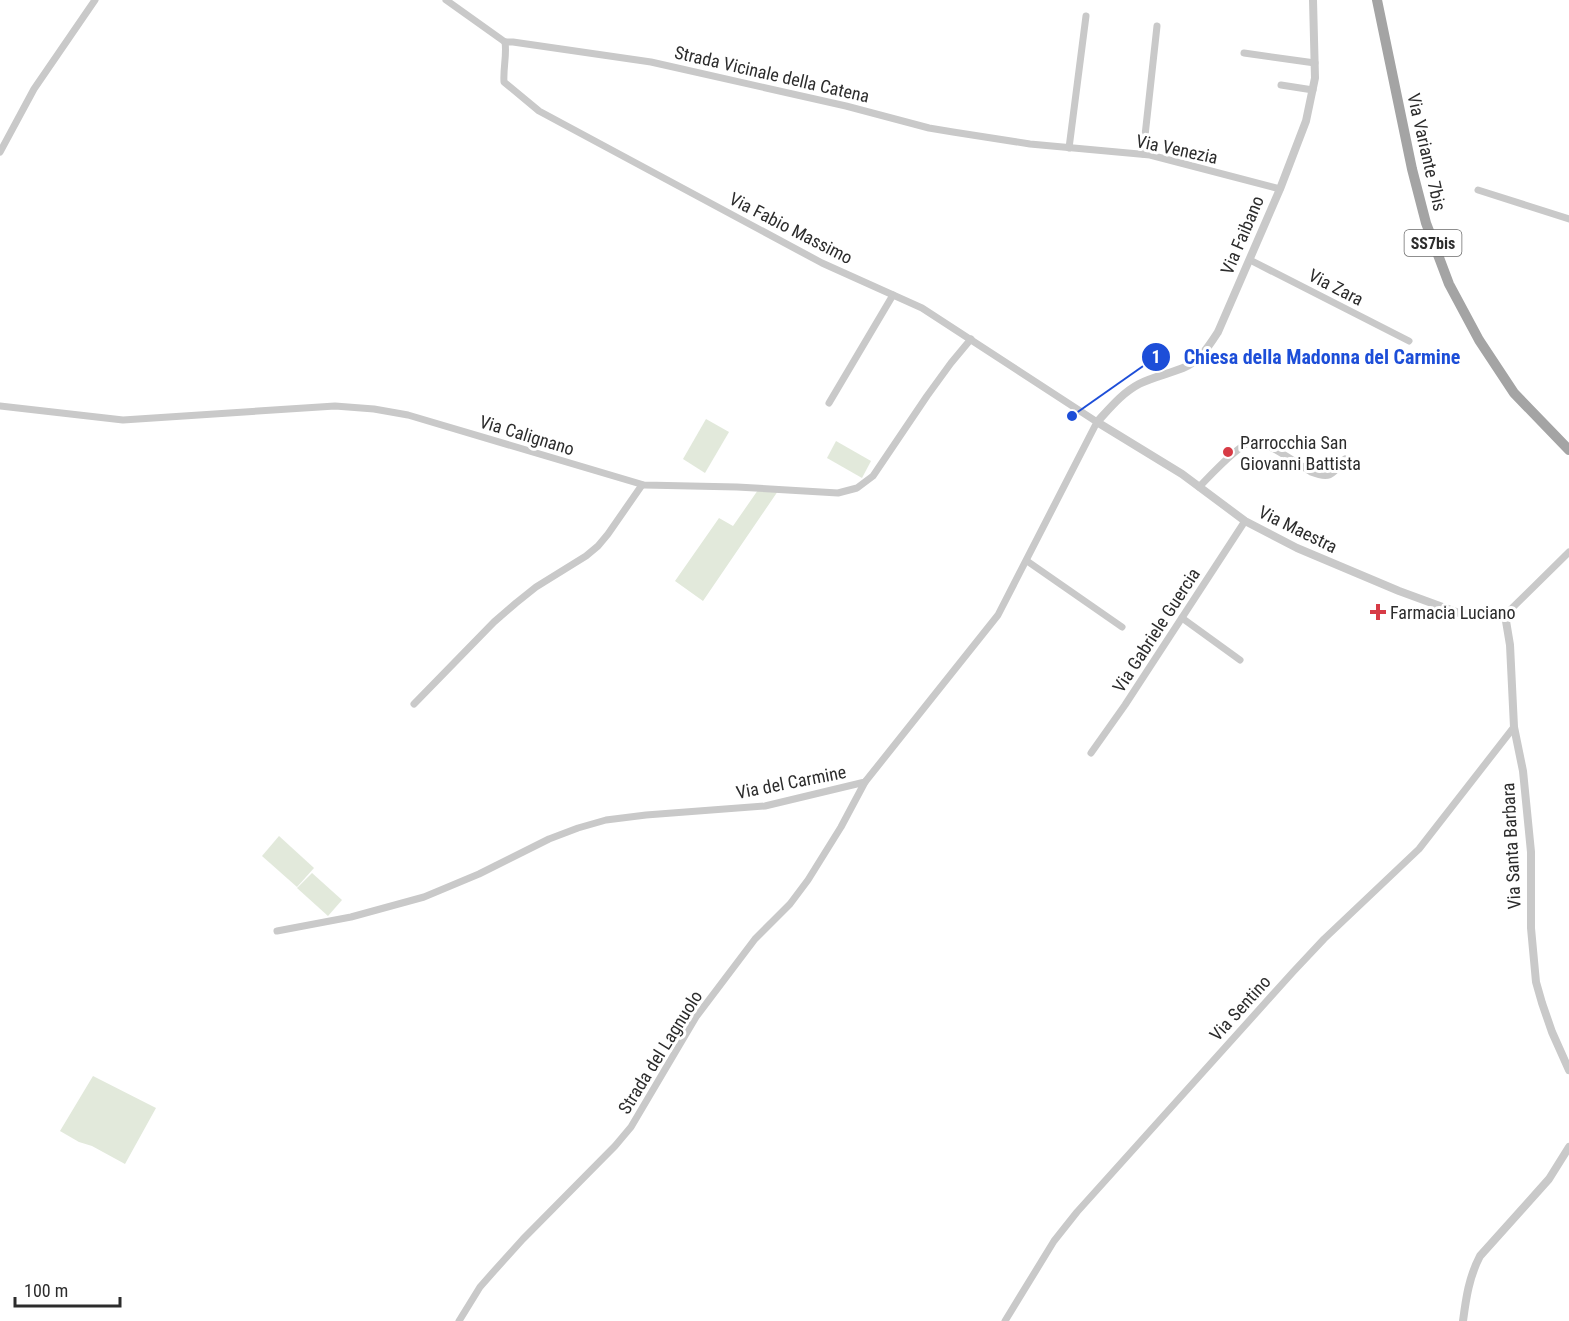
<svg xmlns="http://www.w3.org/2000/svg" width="1569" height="1321" font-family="'Roboto Condensed',sans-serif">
<rect width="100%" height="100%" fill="#fff"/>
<g fill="#e2e9db">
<path d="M 706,419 L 729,432 L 705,473 L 683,459 Z"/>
<path d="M 836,441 L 871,461 L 862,478 L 827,458 Z"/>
<path d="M 758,490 L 778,491 L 703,601 L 675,581 L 719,518 L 733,526 Z"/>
<path d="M 279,836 L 314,868 L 297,887 L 262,856 Z"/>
<path d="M 312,873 L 342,900 L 328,916 L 297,888 Z"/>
<path d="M 93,1076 L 156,1108 L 125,1164 L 92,1146 L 79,1142 L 60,1131 Z"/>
</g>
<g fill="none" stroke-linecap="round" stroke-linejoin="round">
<g stroke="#c9c9c9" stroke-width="7">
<path d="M 446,0 L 505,42"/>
<path d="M 505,42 L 513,42 L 651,62 L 846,106 L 929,128 L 953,132 L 1030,144 L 1150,155 L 1280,189"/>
<path d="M 1244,53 L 1315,63"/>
<path d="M 1281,85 L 1313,90"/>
<path d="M 1069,148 L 1086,16"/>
<path d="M 0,152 L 34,89 L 95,0"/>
<path d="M 1143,154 L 1157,26"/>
<path d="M 1478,190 L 1569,219"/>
<path d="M 1250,260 L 1409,341"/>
<path d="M 829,403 L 893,295"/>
<path d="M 0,406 L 123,420 L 335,406 L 374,409 L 408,415 L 644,485 L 737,487 L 838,493 L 857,488 L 873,476 L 927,396 L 951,363 L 971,339"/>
<path d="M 1199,487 C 1209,477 1240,443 1253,441 C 1264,440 1300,465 1311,472 C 1331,480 1333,474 1345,459"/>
<path d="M 1027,561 L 1122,627"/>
<path d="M 1505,615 L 1569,552"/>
<path d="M 1182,618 L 1240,660"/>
<path d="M 414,704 L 494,622 L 516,603 L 536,587 L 586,556 L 598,546 L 608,534 L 642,485"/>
<path d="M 1091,753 L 1125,705 L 1245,521"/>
<path d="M 277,931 L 351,917 L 424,897 L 479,874 L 549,839 L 578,828 L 606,820 L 646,815 L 765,806 L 865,782 L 998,615 L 1097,422 L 922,308 L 822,263 L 539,111 L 504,82 C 503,68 507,55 505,42"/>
<path d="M 459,1321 L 480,1287 L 495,1270 L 523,1239 L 615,1146 L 631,1127 L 696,1017 L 755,939 L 790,904 L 808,880 L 841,827 L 865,782"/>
<path d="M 1005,1321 L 1054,1241 L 1077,1212 L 1293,972 L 1324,939 L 1419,849 L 1514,727"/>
</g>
<g stroke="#c9c9c9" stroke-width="8">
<path d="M 1313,0 L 1315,78 L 1306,121 L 1280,189 L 1218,332 C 1209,346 1199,362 1183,368 C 1168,374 1153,377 1139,384 C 1122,393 1110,408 1097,422 L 1182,474 L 1245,521 L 1297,548 L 1399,591 L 1459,613 L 1493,616 L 1505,615 L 1510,645 L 1514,727 L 1523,771 L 1531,852 L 1531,928 L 1536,982 L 1542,1003 L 1552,1032 L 1569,1070"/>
<path d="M 1463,1321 C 1466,1298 1469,1277 1480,1256 L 1549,1179 L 1569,1147"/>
</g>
<path stroke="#a4a4a4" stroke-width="10" d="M 1377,0 L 1412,169 L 1426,223 L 1449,284 L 1479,340 L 1514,393 L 1569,450"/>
</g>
<g fill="#d73b46" stroke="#fff" stroke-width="2">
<circle cx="1228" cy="452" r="6"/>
<path d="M1375 603h6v6h6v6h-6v6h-6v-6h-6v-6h6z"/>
</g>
<g text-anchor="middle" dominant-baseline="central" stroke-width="6" stroke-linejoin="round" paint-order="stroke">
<rect fill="#fff" stroke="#6b6b6b" stroke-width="1.5" x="1404.5" y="230" width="57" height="26" rx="4.5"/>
<g font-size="16" font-weight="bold" fill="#2c2c2c">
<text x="1433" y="243">SS7bis</text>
</g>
<g font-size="18" fill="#2c2c2c" stroke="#fff">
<text transform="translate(772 74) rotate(13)">Strada Vicinale della Catena</text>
<text transform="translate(1177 149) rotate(12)">Via Venezia</text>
<text transform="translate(1427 152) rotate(77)">Via Variante 7bis</text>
<text transform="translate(791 228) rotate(27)">Via Fabio Massimo</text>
<text transform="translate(1242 235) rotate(-67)">Via Faibano</text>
<text transform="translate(1336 287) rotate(27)">Via Zara</text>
<text transform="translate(527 435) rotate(17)">Via Calignano</text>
<text transform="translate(1298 529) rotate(26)">Via Maestra</text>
<text transform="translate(1156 630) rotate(-57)">Via Gabriele Guercia</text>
<text transform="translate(791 782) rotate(-11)">Via del Carmine</text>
<text transform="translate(1511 846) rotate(-93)">Via Santa Barbara</text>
<text transform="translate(1240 1008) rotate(-48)">Via Sentino</text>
<text transform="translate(660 1052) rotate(-58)">Strada del Lagnuolo</text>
</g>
<g font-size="18" fill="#2c2c2c" stroke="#fff" text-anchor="start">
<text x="1240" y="442">Parrocchia San<tspan x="1240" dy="21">Giovanni Battista</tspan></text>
<text x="1390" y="612">Farmacia Luciano</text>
</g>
</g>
<path fill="none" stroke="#1d4ed8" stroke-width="2" d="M1072 416L1156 357"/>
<g fill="#1d4ed8" stroke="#fff" stroke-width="2">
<circle cx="1072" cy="416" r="6"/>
<circle cx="1156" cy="357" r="15"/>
</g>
<g font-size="18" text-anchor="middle" font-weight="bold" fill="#fff">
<text x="1156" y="363">1</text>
</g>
<g font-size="20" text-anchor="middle" font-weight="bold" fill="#1d4ed8" stroke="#fff" stroke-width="6" stroke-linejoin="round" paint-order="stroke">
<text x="1322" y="364">Chiesa della Madonna del Carmine</text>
</g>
<path d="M15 1297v9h105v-9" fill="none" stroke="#2c2c2c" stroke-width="3"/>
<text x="24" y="1297" font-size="18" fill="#2c2c2c" stroke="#ffffff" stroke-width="4.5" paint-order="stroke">100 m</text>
</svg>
